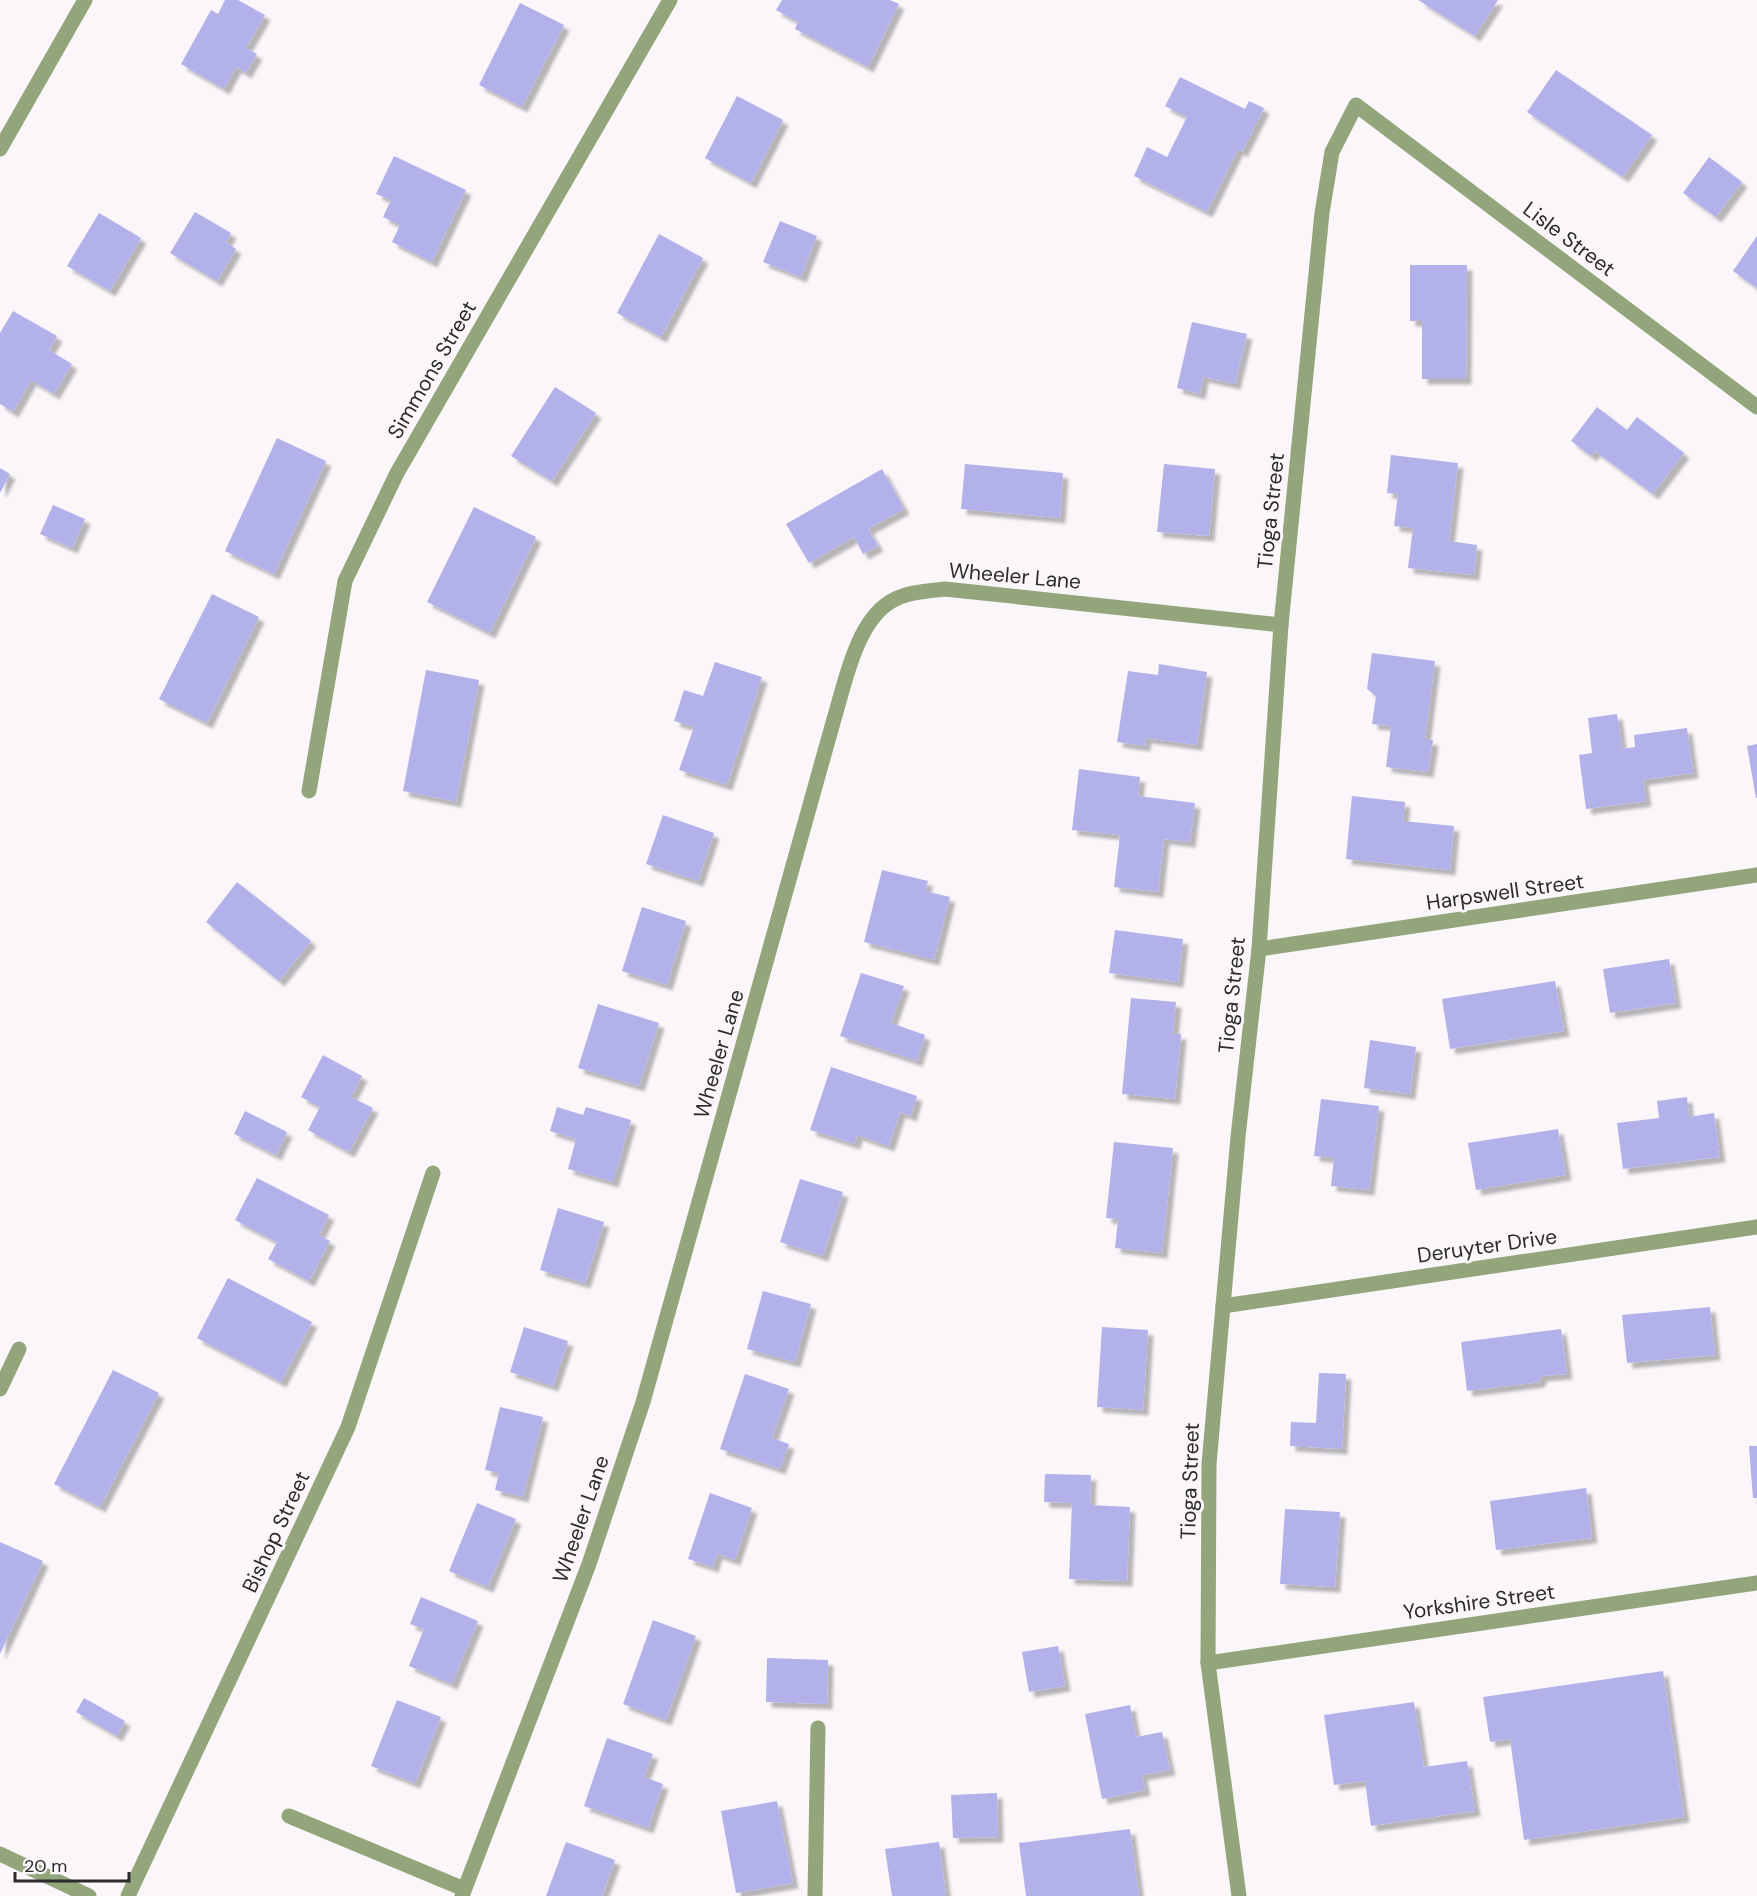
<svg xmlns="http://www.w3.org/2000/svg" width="1757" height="1896" font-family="'DM Sans',sans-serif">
<defs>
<filter id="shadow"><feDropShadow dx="5.5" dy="5.5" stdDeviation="1.5" flood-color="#0004"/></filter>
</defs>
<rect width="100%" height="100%" fill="#faf6fa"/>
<g fill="#b2b1ea" filter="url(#shadow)">
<path d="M 225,0 L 238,0 L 265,15 L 246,48 L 257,54 L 246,73 L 236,67 L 224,89 L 181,64 L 211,10 L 218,14 Z"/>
<path d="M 782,0 L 890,0 L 899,4 L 868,67 L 795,29 L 798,22 L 776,10 Z"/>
<path d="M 1418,0 L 1498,0 L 1475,36 Z"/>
<path d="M 520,3 L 564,25 L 522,107 L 479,85 Z"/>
<path d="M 1556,70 L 1652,135 L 1623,177 L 1527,112 Z"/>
<path d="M 1180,77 L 1245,109 L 1249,101 L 1264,108 L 1242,152 L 1238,149 L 1207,212 L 1134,176 L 1147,147 L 1167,157 L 1187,117 L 1165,106 Z"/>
<path d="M 737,96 L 783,120 L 751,183 L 705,158 Z"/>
<path d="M 394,156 L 466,190 L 432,262 L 392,242 L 400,225 L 383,217 L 391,200 L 376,194 Z"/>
<path d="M 1709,157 L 1742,182 L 1716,217 L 1683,193 Z"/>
<path d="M 195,212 L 231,233 L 226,242 L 236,249 L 217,281 L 170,253 Z"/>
<path d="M 99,213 L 141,238 L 110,291 L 67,266 Z"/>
<path d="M 780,221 L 817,236 L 801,277 L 763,262 Z"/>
<path d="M 659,234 L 703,258 L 661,337 L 617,313 Z"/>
<path d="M 1757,236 L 1757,288 L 1733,271 Z"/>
<path d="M 1410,265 L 1467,265 L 1466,379 L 1422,379 L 1422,321 L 1410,321 Z"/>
<path d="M 13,311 L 57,336 L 49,350 L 72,364 L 54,394 L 31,380 L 13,412 L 0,404 L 0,333 Z"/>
<path d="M 1192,322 L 1247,334 L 1235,384 L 1203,377 L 1200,394 L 1177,388 Z"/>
<path d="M 555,387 L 596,413 L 552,481 L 511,456 Z"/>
<path d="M 1597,407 L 1627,430 L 1637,417 L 1684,453 L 1653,494 L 1595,451 L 1591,456 L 1571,441 Z"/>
<path d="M 277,438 L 326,461 L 274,574 L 225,551 Z"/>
<path d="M 1391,455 L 1458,463 L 1449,541 L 1477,545 L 1474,575 L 1408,568 L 1413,528 L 1394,526 L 1398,494 L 1387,493 Z"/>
<path d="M 965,464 L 1063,473 L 1060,518 L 961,509 Z"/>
<path d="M 1164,464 L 1215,469 L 1209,536 L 1157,532 Z"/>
<path d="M 0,468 L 10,474 L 0,493 Z"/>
<path d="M 882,469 L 904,509 L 868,529 L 878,546 L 863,554 L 854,537 L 809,563 L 786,524 Z"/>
<path d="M 53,505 L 85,519 L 72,548 L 40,534 Z"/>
<path d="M 474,507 L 536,537 L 490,633 L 427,602 Z"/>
<path d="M 212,594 L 259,617 L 207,723 L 159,699 Z"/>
<path d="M 1372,653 L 1435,661 L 1425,739 L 1433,740 L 1428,772 L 1386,767 L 1391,726 L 1372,724 L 1376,696 L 1367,689 Z"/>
<path d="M 715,662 L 762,677 L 727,785 L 679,770 L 694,727 L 674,721 L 684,690 L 703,696 Z"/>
<path d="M 1159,664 L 1207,672 L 1197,745 L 1146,738 L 1145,746 L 1117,742 L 1128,671 L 1158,675 Z"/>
<path d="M 426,670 L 479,680 L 456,802 L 403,791 Z"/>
<path d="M 1617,714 L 1622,749 L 1635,747 L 1634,735 L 1687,728 L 1693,773 L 1643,780 L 1646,801 L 1586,809 L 1579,755 L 1592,753 L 1588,718 Z"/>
<path d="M 1757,744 L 1757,798 L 1756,798 L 1747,746 Z"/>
<path d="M 1079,769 L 1140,777 L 1138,796 L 1195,803 L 1190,842 L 1164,839 L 1158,892 L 1114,887 L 1120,835 L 1072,830 Z"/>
<path d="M 1352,796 L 1405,802 L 1403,821 L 1454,826 L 1450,870 L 1346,859 Z"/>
<path d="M 663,815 L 714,833 L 698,881 L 646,864 Z"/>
<path d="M 882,870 L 928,881 L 925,891 L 950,897 L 934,960 L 864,942 Z"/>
<path d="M 237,882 L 311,941 L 279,981 L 206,922 Z"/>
<path d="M 642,907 L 686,921 L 667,985 L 622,971 Z"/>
<path d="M 1115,930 L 1183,939 L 1178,982 L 1109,973 Z"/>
<path d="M 1669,959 L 1676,1003 L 1610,1013 L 1603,969 Z"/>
<path d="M 861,973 L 904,986 L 891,1023 L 925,1035 L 917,1061 L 840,1036 Z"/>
<path d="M 1555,981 L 1564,1031 L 1450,1049 L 1442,999 Z"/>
<path d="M 1131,998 L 1176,1002 L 1173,1034 L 1181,1034 L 1175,1099 L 1122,1094 Z"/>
<path d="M 598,1004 L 659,1023 L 639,1086 L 578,1068 Z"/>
<path d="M 1370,1040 L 1416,1047 L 1410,1094 L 1364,1088 Z"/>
<path d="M 323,1055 L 362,1076 L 351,1097 L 373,1108 L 349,1152 L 308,1130 L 320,1107 L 301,1097 Z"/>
<path d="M 831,1067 L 917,1096 L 911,1116 L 900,1112 L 889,1146 L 857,1135 L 855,1144 L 810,1130 Z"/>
<path d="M 1687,1097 L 1689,1117 L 1714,1113 L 1720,1157 L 1623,1169 L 1617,1123 L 1659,1118 L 1657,1101 Z"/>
<path d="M 1321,1099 L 1379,1106 L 1369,1190 L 1331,1186 L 1334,1158 L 1314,1156 Z"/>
<path d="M 557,1107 L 583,1115 L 586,1107 L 631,1120 L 613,1182 L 568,1169 L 576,1139 L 550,1131 Z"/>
<path d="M 245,1111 L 287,1132 L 276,1155 L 234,1134 Z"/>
<path d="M 1558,1129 L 1566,1175 L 1476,1190 L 1468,1143 Z"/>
<path d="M 1114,1142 L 1173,1148 L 1162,1253 L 1115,1248 L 1118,1219 L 1106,1218 Z"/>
<path d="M 257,1178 L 329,1215 L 319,1235 L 330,1241 L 309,1281 L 268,1259 L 277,1242 L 235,1220 Z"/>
<path d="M 800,1179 L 843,1192 L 823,1256 L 780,1242 Z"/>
<path d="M 558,1208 L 604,1222 L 585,1283 L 540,1270 Z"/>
<path d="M 228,1278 L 312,1322 L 281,1382 L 197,1338 Z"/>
<path d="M 763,1291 L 811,1304 L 795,1362 L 747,1349 Z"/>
<path d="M 1710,1307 L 1715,1355 L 1627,1363 L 1622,1315 Z"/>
<path d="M 524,1327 L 568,1341 L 553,1386 L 510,1372 Z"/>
<path d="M 1102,1327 L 1148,1330 L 1143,1410 L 1097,1407 Z"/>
<path d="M 1561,1329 L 1567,1374 L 1542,1376 L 1539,1382 L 1467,1391 L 1461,1342 Z"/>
<path d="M 113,1370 L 159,1393 L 100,1507 L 54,1484 Z"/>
<path d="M 1319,1373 L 1346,1374 L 1342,1449 L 1290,1446 L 1291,1422 L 1316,1423 Z"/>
<path d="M 745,1374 L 789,1389 L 772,1438 L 789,1444 L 780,1469 L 720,1449 Z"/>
<path d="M 500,1407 L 543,1417 L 523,1497 L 495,1490 L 499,1473 L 485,1470 Z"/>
<path d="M 1749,1446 L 1757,1446 L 1757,1498 L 1753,1498 Z"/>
<path d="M 1045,1474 L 1091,1475 L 1090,1505 L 1130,1507 L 1127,1581 L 1069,1579 L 1072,1503 L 1044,1502 Z"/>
<path d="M 1586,1488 L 1592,1538 L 1496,1550 L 1490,1501 Z"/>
<path d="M 710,1493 L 752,1508 L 735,1560 L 717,1554 L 713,1567 L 688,1559 Z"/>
<path d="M 477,1503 L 516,1519 L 488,1587 L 449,1571 Z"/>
<path d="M 1285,1509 L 1340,1512 L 1335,1587 L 1280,1584 Z"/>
<path d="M 0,1542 L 43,1561 L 0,1654 Z"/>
<path d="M 421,1597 L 478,1621 L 452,1684 L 409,1666 L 424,1629 L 410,1624 Z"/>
<path d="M 653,1620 L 696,1636 L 666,1720 L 623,1704 Z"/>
<path d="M 1058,1646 L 1065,1686 L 1029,1692 L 1022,1652 Z"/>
<path d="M 767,1658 L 828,1660 L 827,1704 L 766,1702 Z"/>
<path d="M 1663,1671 L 1684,1817 L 1524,1840 L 1510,1739 L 1490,1742 L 1483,1697 Z"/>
<path d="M 84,1698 L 125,1721 L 117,1736 L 76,1712 Z"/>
<path d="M 397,1700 L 441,1717 L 415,1783 L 371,1766 Z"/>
<path d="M 1414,1702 L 1424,1767 L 1467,1761 L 1475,1811 L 1371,1826 L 1365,1781 L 1334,1785 L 1324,1715 Z"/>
<path d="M 1130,1705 L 1136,1737 L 1162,1732 L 1170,1770 L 1142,1775 L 1145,1790 L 1102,1799 L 1085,1714 Z"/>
<path d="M 607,1738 L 653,1754 L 644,1777 L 663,1784 L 648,1828 L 584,1806 Z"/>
<path d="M 997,1793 L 998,1837 L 953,1838 L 951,1795 Z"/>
<path d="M 777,1801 L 793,1883 L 736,1893 L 721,1811 Z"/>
<path d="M 1130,1829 L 1139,1896 L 1026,1896 L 1019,1843 Z"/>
<path d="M 566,1842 L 615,1860 L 602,1896 L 546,1896 Z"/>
<path d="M 939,1842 L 946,1896 L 892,1896 L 885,1849 Z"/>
</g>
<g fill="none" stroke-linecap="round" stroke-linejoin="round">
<g stroke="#93a57a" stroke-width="15">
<path d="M 289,1816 L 464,1889"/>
<path d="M 0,1854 L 89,1896"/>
<path d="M 815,1896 L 818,1728"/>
</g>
<g stroke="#93a57a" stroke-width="15">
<path d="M 0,149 L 85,0"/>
<path d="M 309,791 L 345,581 L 397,473 L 670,0"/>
<path d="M 1259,949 L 1757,875"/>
<path d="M 1223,1306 L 1757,1227"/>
<path d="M 0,1389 L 19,1349"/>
<path d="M 1208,1663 L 1757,1583"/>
<path d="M 128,1896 L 348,1427 L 433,1173"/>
<path d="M 462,1896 L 589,1564 L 643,1402 L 834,719 C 845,683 856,623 890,602 C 906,592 927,591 945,589 L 1281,625"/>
<path d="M 1239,1896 L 1208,1663 L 1209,1464 L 1238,1137 L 1259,949 L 1281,625 L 1322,213 L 1332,152 L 1356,105 L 1757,407"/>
</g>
</g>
<g text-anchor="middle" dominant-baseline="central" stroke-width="6" stroke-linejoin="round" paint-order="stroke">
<g font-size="21" fill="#2c2b2c" stroke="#faf6fa">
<text transform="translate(1569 239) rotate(37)">Lisle Street</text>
<text transform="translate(432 370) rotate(-60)">Simmons Street</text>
<text transform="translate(1271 511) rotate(-84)">Tioga Street</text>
<text transform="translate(1015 576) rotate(5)">Wheeler Lane</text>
<text transform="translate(1505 892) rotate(-8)">Harpswell Street</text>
<text transform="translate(1232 995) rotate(-84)">Tioga Street</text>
<text transform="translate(719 1054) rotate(-74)">Wheeler Lane</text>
<text transform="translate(1487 1246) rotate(-8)">Deruyter Drive</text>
<text transform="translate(1190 1481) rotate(-88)">Tioga Street</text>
<text transform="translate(581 1519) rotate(-71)">Wheeler Lane</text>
<text transform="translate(276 1532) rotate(-65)">Bishop Street</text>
<text transform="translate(1479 1602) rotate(-8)">Yorkshire Street</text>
</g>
</g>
<path d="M15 1872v9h114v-9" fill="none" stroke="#2c2b2c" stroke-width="3"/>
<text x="24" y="1872" font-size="18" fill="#2c2b2c" stroke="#faf6fa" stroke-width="4.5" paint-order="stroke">20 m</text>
</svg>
